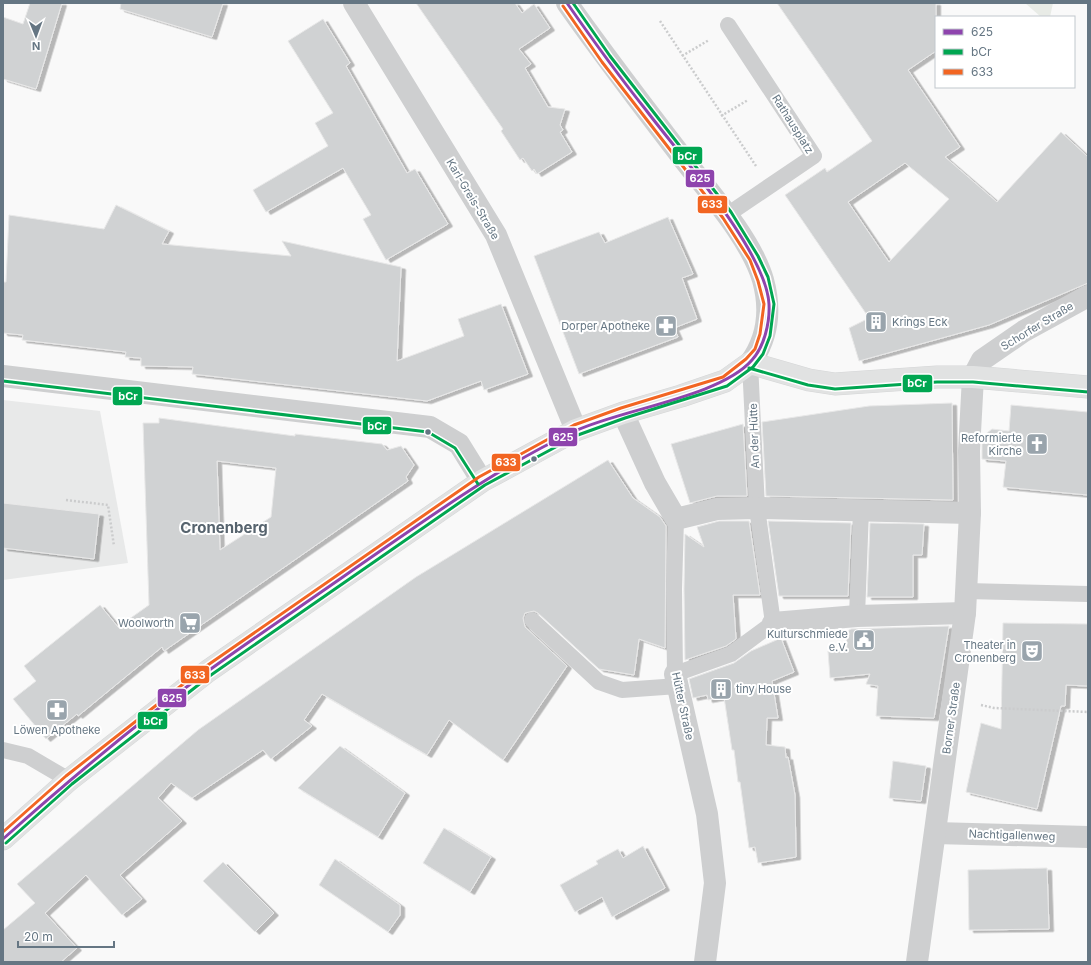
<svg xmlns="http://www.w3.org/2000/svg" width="1091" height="965" font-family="Inter,sans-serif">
<defs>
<filter id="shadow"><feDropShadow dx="4.5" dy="2.5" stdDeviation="0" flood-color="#0004"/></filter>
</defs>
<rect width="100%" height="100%" fill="#f9f9f9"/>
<path fill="#e8e9e9" d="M 3,400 L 100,411 L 128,563 L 3,580 Z"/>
<path fill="#e8ebe6" d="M 1025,3 L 1053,3 L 1050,17 L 1041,17 Z"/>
<g fill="#d0d2d3" stroke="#e8e8e8" fill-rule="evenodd" filter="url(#shadow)">
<path d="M 30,3 L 62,3 L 36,89 L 3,79 L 3,17 L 23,24 Z"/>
<path d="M 121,3 L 223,3 L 212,37 L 120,9 Z"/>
<path d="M 416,3 L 515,3 L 522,13 L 534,4 L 550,28 L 519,49 L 531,64 L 525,68 L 548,107 L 565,109 L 560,125 L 563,130 L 560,132 L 572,152 L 537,174 L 534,169 L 532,171 L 523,158 L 520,160 L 501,131 L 503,129 Z"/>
<path d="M 777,3 L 936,3 L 936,51 L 908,70 L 960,147 L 945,157 L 997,202 L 1061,132 L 1088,157 L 1088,283 L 989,325 L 859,361 L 849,328 L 869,318 L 785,195 L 825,168 L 827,172 L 872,141 ZM 905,163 L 949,199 L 889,262 L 848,202 Z"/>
<path d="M 323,19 L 350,63 L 346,66 L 407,173 L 415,169 L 448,224 L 386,260 L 363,219 L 371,215 L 343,168 L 266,212 L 253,190 L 328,146 L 315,123 L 333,113 L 288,41 Z"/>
<path d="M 116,205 L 169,231 L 162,244 L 291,256 L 282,241 L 401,267 L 397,361 L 464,336 L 458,319 L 501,304 L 528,374 L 484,390 L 481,381 L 427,401 L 192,374 L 193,367 L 141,366 L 141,358 L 125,357 L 126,352 L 22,340 L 23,335 L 3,333 L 3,282 L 6,282 L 9,215 L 104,229 Z"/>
<path d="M 668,217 L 693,274 L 682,278 L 697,319 L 674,328 L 678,337 L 579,374 L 534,256 L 599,232 L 605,243 Z"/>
<path d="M 952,403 L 953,500 L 766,496 L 762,422 L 869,406 Z"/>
<path d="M 1011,405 L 1088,412 L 1088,495 L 1003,487 L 1006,461 L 982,459 L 982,437 L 992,429 L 1009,431 Z"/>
<path d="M 159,418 L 295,436 L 295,434 L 382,444 L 387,450 L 401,446 L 414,465 L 406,477 L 408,481 L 164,651 L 162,647 L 78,716 L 77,714 L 46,739 L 13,699 L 36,681 L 24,666 L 100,605 L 118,627 L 149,605 L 143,423 L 159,423 ZM 217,461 L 276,468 L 271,517 L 220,550 Z"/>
<path d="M 743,424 L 747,496 L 717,496 L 690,503 L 671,444 Z"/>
<path d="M 608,460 L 633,498 L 660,517 L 666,526 L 665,648 L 639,639 L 634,675 L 599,669 L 538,613 L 534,611 L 525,613 L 523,618 L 525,627 L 567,666 L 503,760 L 449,720 L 427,755 L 322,694 L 304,720 L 312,726 L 271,759 L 263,750 L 192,798 L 171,783 L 158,798 L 182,821 L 120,875 L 142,899 L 122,915 L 86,875 L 45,913 L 77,948 L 61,962 L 3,962 L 3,930 L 35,903 L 17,884 L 198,730 L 416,577 Z"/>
<path d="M 3,503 L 99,514 L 94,559 L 3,548 Z"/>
<path d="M 719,521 L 749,521 L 760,595 L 733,595 L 736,639 L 726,646 L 685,660 L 684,589 L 685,534 L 704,547 L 697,527 Z"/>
<path d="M 768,521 L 851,523 L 848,596 L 779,596 Z"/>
<path d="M 870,523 L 924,524 L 922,555 L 913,555 L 913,597 L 867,597 Z"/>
<path d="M 1003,623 L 1088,624 L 1088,686 L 1066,685 L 1065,706 L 1061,706 L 1037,809 L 966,792 L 981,723 L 1001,729 Z"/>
<path d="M 949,626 L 934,718 L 876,716 L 878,686 L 866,684 L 870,674 L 830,678 L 828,651 L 847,649 L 846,632 L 851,629 Z"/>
<path d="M 781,638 L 794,672 L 772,681 L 778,718 L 767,718 L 766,745 L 785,747 L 786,758 L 788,757 L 795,795 L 796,857 L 758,863 L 755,847 L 749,848 L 740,782 L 738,782 L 734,750 L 732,750 L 724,697 L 708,700 L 707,695 L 693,698 L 689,679 L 734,663 L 751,651 Z"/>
<path d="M 340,746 L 405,793 L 378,837 L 298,788 Z"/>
<path d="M 893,761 L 926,766 L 921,801 L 889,798 Z"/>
<path d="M 444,828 L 491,857 L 470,892 L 423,863 Z"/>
<path d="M 643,846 L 665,888 L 612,917 L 602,897 L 575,912 L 560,885 L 598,864 L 596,861 L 618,849 L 623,858 Z"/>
<path d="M 335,859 L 400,905 L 400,915 L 388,932 L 319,885 Z"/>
<path d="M 223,862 L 274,913 L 255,932 L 203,881 Z"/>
<path d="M 1047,868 L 1049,929 L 969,930 L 968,870 Z"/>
</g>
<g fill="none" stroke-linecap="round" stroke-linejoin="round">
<g stroke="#d5d6d7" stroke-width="23">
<path id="secondary" d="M 3,839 L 69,780 L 208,671 L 482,481 L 576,430 L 623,413 L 681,396 L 725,381 L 750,363 L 809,380 L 835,384 L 937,377 L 973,377 L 1088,387"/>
</g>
<g stroke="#cbcccd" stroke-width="2.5" stroke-dasharray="2 2" stroke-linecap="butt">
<path d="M 660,21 L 756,166"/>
<path d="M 682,56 L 709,40"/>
<path d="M 721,116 L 748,100"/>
<path d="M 66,500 L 108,505 L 114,546"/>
<path d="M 981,705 L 994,708 L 1088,712"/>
</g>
<g stroke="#cecfd0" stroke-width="16">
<path d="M 727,215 L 814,156 L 728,25"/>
<path d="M 676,519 L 674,589 L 675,674 L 731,654 L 773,623 L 757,508 L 750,363"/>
<path d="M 966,591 L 1088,594"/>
<path d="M 857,616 L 861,510"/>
<path d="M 532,620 L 599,682 L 622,690 L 678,686"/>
<path d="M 3,750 L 28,756 L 69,780"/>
</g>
<g stroke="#cecfd0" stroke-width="22">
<path d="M 354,3 L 496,235 L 576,430"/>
<path d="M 3,376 L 430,427 L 459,444 L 482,481"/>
<path d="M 623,413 L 655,483 L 676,519 L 717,509 L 757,508 L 970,513"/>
<path d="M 773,623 L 857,616 L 965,613"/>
<path d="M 675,674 L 707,814 L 715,883 L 705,962"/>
<path d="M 935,833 L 1088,837"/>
<path d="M 917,962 L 965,613 L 970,513 L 969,451 L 973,377 L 982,360 L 1024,331 L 1088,296"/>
</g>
<path stroke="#cecfd0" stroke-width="22" d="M 567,3 C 605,57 645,109 685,161 C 710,193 752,241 763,280 C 771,309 768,338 750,363"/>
<use href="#secondary" stroke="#e1e2e2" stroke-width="22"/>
<g stroke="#fff" stroke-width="6">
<path id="bus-1" d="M 3,839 C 69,780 137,723 208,671 C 255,637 303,605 350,572 C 423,522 494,469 575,431 C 622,409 720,397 752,360 C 764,347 770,323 769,304 C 766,251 679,154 646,110 C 618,75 592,39 567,3"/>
</g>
<g stroke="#fff" stroke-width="6">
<g id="bus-2">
<path d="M 749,368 L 808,385 L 835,389 L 937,382 L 973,382 L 1088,392"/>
<path d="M 3,381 L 428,432 L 455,448 L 478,484"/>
<path d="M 6,843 L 72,784 L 211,675 L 485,485 L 578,435 L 625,418 L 727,386 L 753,367 L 763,354 L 770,336 L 774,304 L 768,277 L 758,256 L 731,212 L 610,56 L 573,3"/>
</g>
</g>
<g stroke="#fff" stroke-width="6">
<path id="bus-3" d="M 3,832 L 66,776 L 205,667 L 479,477 L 574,425 L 621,408 L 723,377 L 746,359 L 755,349 L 760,334 L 764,304 L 758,281 L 750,260 L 723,218 L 602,62 L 563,6"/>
</g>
<use href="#bus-1" stroke="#8e44ad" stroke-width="3"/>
<use href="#bus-2" stroke="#00a651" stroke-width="3"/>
<use href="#bus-3" stroke="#f26522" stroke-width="3"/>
</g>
<defs>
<g id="building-square" transform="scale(1.15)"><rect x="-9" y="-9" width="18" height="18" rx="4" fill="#99a4ac" stroke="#fff"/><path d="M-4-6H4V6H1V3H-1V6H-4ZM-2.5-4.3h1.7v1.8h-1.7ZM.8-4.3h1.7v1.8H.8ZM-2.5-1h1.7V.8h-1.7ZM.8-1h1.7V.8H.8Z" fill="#fff"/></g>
<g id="pharmacy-square" transform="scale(1.15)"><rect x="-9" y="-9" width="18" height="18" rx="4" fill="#99a4ac" stroke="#fff"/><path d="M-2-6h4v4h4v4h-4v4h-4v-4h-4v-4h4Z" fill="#fff"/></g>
<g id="church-square" transform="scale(1.15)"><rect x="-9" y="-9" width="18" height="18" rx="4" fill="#99a4ac" stroke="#fff"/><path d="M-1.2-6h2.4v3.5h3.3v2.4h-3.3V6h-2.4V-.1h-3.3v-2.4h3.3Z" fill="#fff"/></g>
<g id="supermarket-square" transform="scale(1.15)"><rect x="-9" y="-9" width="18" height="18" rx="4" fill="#99a4ac" stroke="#fff"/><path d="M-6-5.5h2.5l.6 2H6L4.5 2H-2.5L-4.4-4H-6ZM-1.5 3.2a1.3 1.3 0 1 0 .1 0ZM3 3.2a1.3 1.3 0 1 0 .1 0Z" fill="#fff"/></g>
<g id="civic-square" transform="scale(1.15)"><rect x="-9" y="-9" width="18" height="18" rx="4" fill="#99a4ac" stroke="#fff"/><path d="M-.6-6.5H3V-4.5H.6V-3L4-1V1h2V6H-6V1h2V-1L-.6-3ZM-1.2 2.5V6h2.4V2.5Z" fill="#fff"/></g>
<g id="theatre-square" transform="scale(1.15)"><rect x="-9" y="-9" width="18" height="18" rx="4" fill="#99a4ac" stroke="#fff"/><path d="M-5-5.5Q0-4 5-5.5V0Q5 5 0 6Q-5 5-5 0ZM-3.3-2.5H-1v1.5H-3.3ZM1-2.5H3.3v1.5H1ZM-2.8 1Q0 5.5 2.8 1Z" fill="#fff"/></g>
</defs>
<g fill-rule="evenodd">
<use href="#building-square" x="876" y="322"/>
<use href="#pharmacy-square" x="666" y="326"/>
<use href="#church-square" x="1037" y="444"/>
<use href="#supermarket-square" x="190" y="623"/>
<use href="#civic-square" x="864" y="640"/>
<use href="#theatre-square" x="1032" y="651"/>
<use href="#building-square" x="721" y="689"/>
<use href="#pharmacy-square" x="57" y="710"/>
</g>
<g fill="#657683" stroke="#fff" stroke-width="1.5">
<circle cx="428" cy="432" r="3.5"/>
<circle cx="534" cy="459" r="3.5"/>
</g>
<g text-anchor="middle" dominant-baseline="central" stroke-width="4" stroke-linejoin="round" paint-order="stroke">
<g font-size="11" fill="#657683" stroke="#fff">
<text transform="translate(793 124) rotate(58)">Rathausplatz</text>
<text transform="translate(473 199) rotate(59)">Karl-Greis-Straße</text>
<text transform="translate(1037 326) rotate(-31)">Schorfer Straße</text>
<text transform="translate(754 436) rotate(-92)">An der Hütte</text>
<text transform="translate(683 706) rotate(78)">Hütter Straße</text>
<text transform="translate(951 718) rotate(-82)">Borner Straße</text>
<text transform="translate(1012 835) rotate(2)">Nachtigallenweg</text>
</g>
<g font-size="11" fill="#657683" stroke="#fff" text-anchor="end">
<text x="892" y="322" text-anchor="start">Krings Eck</text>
<text x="650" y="326">Dorper Apotheke</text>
<text x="1022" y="438">Reformierte<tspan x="1022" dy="13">Kirche</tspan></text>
<text x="174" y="623">Woolworth</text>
<text x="848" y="634">Kulturschmiede<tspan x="848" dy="13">e.V.</tspan></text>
<text x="1016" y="645">Theater in<tspan x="1016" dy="13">Cronenberg</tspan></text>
<text x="736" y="689" text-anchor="start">tiny House</text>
<text x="57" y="730" text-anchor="middle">Löwen Apotheke</text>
</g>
<g font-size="15" font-weight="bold" fill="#57646e" stroke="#fff">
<text x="224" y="527">Cronenberg</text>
</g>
</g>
<g stroke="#fff" stroke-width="1.5">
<rect x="672" y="146" width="31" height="19" rx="4" fill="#00a651"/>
<rect x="685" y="169" width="30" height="19" rx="4" fill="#8e44ad"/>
<rect x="697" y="195" width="31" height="19" rx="4" fill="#f26522"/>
<rect x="902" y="374" width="31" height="19" rx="4" fill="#00a651"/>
<rect x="112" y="386" width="31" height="20" rx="4" fill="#00a651"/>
<rect x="362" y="416" width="30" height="19" rx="4" fill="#00a651"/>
<rect x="548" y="427" width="30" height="20" rx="4" fill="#8e44ad"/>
<rect x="491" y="453" width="30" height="19" rx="4" fill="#f26522"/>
<rect x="180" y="665" width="30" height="19" rx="4" fill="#f26522"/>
<rect x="157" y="688" width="30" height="20" rx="4" fill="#8e44ad"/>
<rect x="137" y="711" width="31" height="19" rx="4" fill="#00a651"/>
</g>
<g font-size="11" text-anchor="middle" font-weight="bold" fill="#fff">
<text x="687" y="160">bCr</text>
<text x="700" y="182">625</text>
<text x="712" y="208">633</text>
<text x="917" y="387">bCr</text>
<text x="128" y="400">bCr</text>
<text x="377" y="430">bCr</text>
<text x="563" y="441">625</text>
<text x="506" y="466">633</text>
<text x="195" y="679">633</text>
<text x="172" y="702">625</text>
<text x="153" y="725">bCr</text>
</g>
<rect width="1091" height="965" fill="none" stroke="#657683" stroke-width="8"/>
<rect x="935" y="16" width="140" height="72" fill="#ffffff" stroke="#c1c8cd"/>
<rect x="943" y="29" width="20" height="6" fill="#8e44ad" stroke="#c1c8cd"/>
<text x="971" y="36" font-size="12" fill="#657683">625</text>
<rect x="943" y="49" width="20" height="6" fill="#00a651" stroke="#c1c8cd"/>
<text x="971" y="56" font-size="12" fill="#657683">bCr</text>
<rect x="943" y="69" width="20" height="6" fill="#f26522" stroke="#c1c8cd"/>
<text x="971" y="76" font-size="12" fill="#657683">633</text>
<g transform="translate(36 36) rotate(179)" stroke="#ffffff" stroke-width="3" paint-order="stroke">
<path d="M0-3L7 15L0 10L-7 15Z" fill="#657683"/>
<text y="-6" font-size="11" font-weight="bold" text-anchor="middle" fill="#657683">N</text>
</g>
<path d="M18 941v6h96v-6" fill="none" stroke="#657683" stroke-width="2"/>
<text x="24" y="941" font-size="12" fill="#657683" stroke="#ffffff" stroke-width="3" paint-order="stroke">20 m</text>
</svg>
